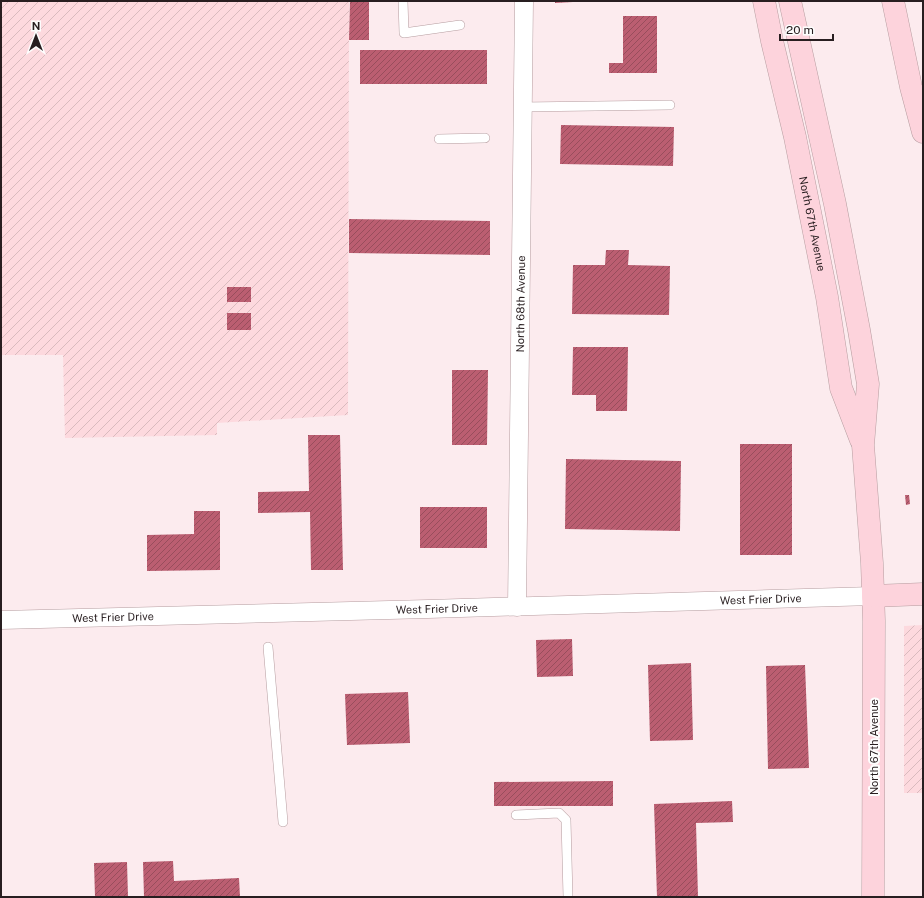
<svg xmlns="http://www.w3.org/2000/svg" width="924" height="898" font-family="'Public Sans',sans-serif">
<defs>
<pattern id="industrial-furrows" width="10" height="10" patternUnits="userSpaceOnUse"><rect width="10" height="10" fill="#fdd9de"/><path d="M-1 1l2-2M0 10L10 0M9 11l2-2" fill="none" stroke="#d9babe"/></pattern>
<pattern id="building-hatch" width="6" height="6" patternUnits="userSpaceOnUse"><rect width="6" height="6" fill="#bb5e71"/><path d="M-1 1l2-2M0 6l6-6M5 7l2-2" fill="none" stroke="#984d5c"/></pattern>
</defs>
<rect width="100%" height="100%" fill="#fcebee"/>
<g fill="url(#industrial-furrows)">
<path d="M 1,1 L 349,1 L 348,415 L 217,423 L 217,435 L 65,438 L 63,355 L 1,355 Z"/>
<path d="M 923,625 L 923,793 L 904,793 L 904,626 Z"/>
</g>
<g fill="url(#building-hatch)">
<path d="M 350,1 L 369,1 L 369,40 L 349,40 Z"/>
<path d="M 555,1 L 573,1 L 573,2 L 555,3 Z"/>
<path d="M 623,16 L 657,16 L 657,73 L 609,73 L 609,63 L 623,63 Z"/>
<rect x="360" y="50" width="127" height="34"/>
<path d="M 561,125 L 674,127 L 673,166 L 560,164 Z"/>
<path d="M 349,219 L 490,221 L 490,255 L 349,253 Z"/>
<path d="M 606,250 L 629,250 L 628,265 L 670,266 L 669,315 L 572,314 L 573,265 L 605,265 Z"/>
<rect x="227" y="287" width="24" height="15"/>
<rect x="227" y="313" width="24" height="17"/>
<path d="M 573,347 L 628,347 L 627,411 L 596,411 L 596,395 L 572,395 Z"/>
<path d="M 452,370 L 488,370 L 487,445 L 452,445 Z"/>
<path d="M 308,435 L 340,435 L 343,570 L 311,570 L 310,512 L 258,513 L 258,492 L 309,491 Z"/>
<rect x="740" y="444" width="52" height="111"/>
<path d="M 566,459 L 681,461 L 680,531 L 565,529 Z"/>
<path d="M 905,495 L 909,495 L 910,504 L 906,505 Z"/>
<rect x="420" y="507" width="67" height="41"/>
<path d="M 194,511 L 220,511 L 220,570 L 147,571 L 147,535 L 194,534 Z"/>
<path d="M 572,639 L 573,676 L 537,677 L 536,640 Z"/>
<path d="M 691,663 L 693,740 L 650,741 L 648,665 Z"/>
<path d="M 805,665 L 809,768 L 768,769 L 766,666 Z"/>
<path d="M 408,692 L 410,743 L 347,745 L 345,694 Z"/>
<path d="M 613,781 L 613,806 L 494,806 L 494,782 Z"/>
<path d="M 732,801 L 733,822 L 696,823 L 698,897 L 657,897 L 654,804 Z"/>
<path d="M 173,861 L 174,881 L 239,878 L 240,897 L 144,897 L 143,862 Z"/>
<path d="M 127,862 L 128,897 L 95,897 L 94,863 Z"/>
</g>
<g fill="none" stroke-linecap="round" stroke-linejoin="round">
<g stroke="#b69da0" stroke-width="10">
<g id="service">
<path d="M 403,1 L 404,33 L 460,25"/>
<path d="M 522,107 L 670,105"/>
<path d="M 439,139 L 485,138"/>
<path d="M 268,647 L 283,822"/>
<path d="M 516,815 L 559,813 L 566,820 L 568,897"/>
</g>
</g>
<g stroke="#b69da0" stroke-width="19">
<g id="minor">
<path id="s1" d="M 517,607 L 524,1"/>
<path id="s2" d="M 1,620 L 428,609 L 873,596"/>
</g>
</g>
<g stroke="#b69da0" stroke-width="23">
<g id="secondary">
<path id="s3" d="M 764,1 L 772,41 L 795,137 L 827,297 L 841,388 L 861,440"/>
<path d="M 790,1 L 835,204 L 859,330 L 868,384 L 863,445 L 872,563 L 874,621 L 873,897"/>
<path d="M 893,1 L 911,87 L 923,132"/>
<path d="M 873,596 L 923,594"/>
</g>
</g>
<use href="#service" stroke="#fff" stroke-width="9"/>
<use href="#minor" stroke="#fff" stroke-width="18"/>
<use href="#secondary" stroke="#fdd3dc" stroke-width="22"/>
</g>
<g text-anchor="middle" dominant-baseline="central" stroke-width="4" stroke-linejoin="round" paint-order="stroke">
<g font-size="11" fill="#281e20" stroke="#fdfdfd">
<text stroke="none"><textPath href="#s3" startOffset="228">North 67th Avenue</textPath></text>
<text stroke="none"><textPath href="#s1" startOffset="303">North 68th Avenue</textPath></text>
<text stroke="none"><textPath href="#s2" startOffset="760">West Frier Drive</textPath></text>
<text stroke="none"><textPath href="#s2" startOffset="436">West Frier Drive</textPath></text>
<text stroke="none"><textPath href="#s2" startOffset="112">West Frier Drive</textPath></text>
<text transform="translate(874 747) rotate(-90)">North 67th Avenue</text>
</g>
</g>
<rect width="924" height="898" fill="none" stroke="#281e20" stroke-width="4"/>
<g transform="translate(36 36)" stroke="#fdfdfd" stroke-width="3" paint-order="stroke">
<path d="M0-3L7 15L0 10L-7 15Z" fill="#281e20"/>
<text y="-6" font-size="11" font-weight="bold" text-anchor="middle" fill="#281e20">N</text>
</g>
<path d="M780 34v6h53v-6" fill="none" stroke="#281e20" stroke-width="2"/>
<text x="786" y="34" font-size="12" fill="#281e20" stroke="#fdfdfd" stroke-width="3" paint-order="stroke">20 m</text>
</svg>
